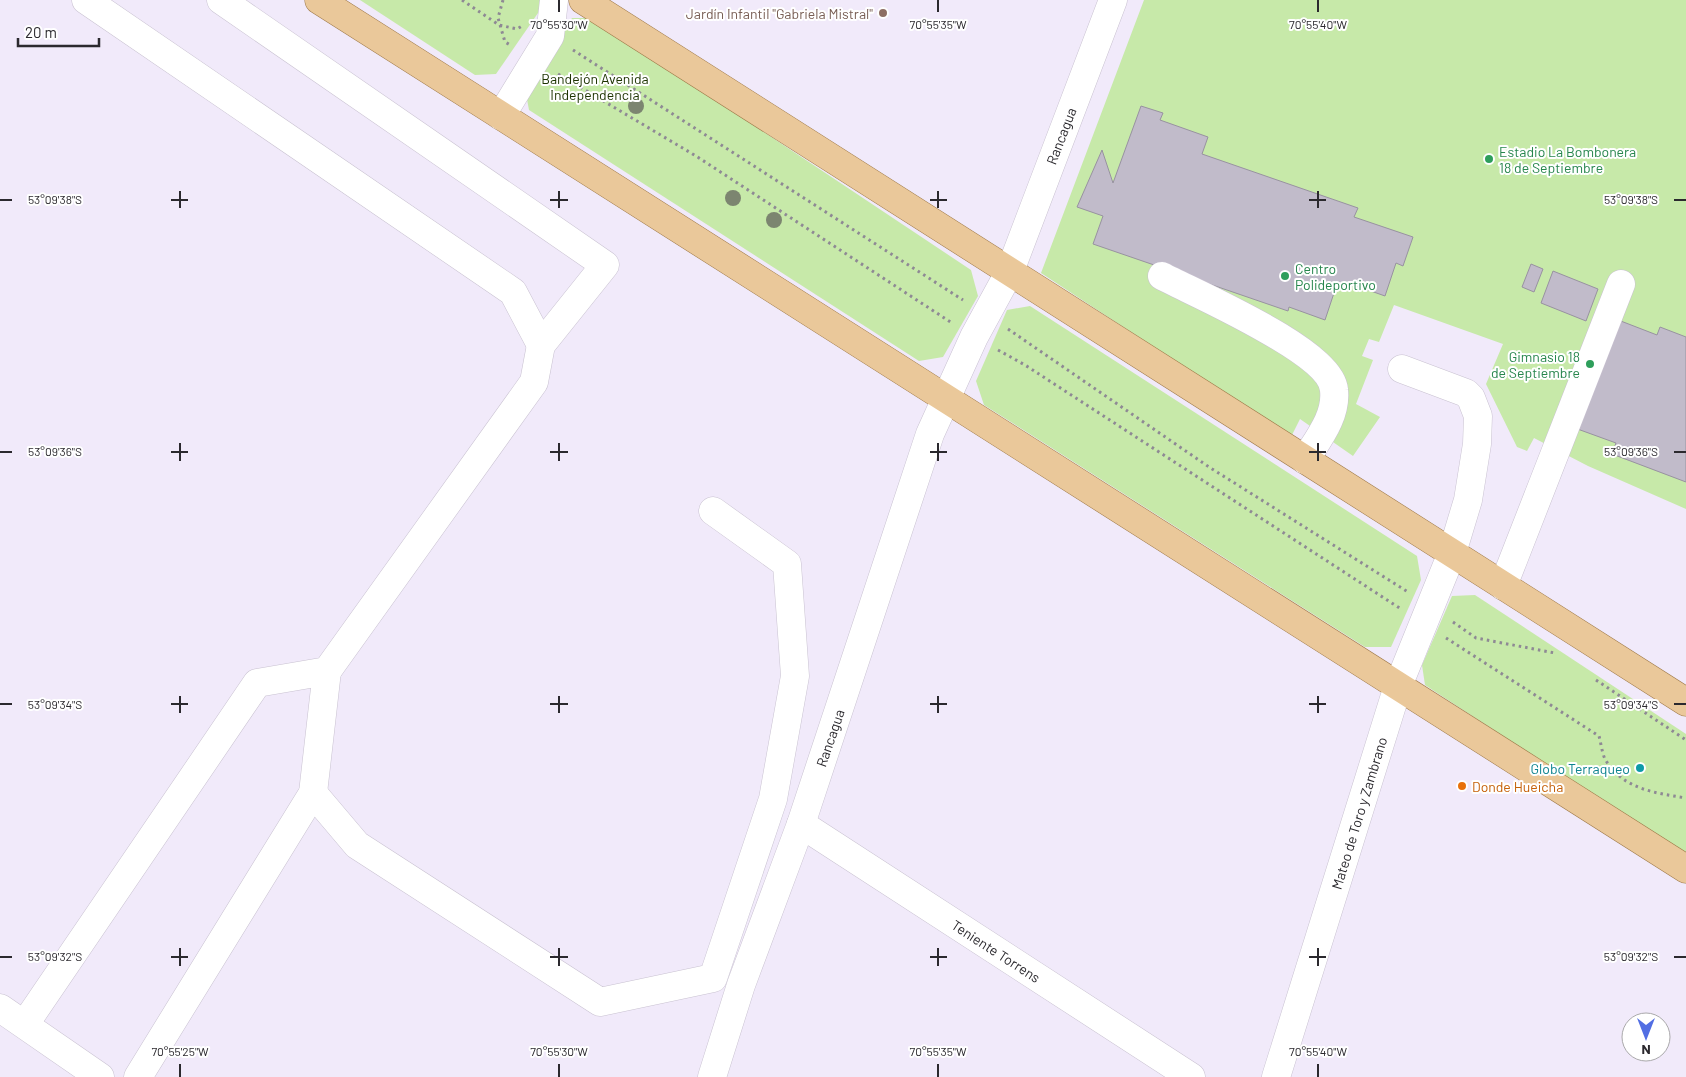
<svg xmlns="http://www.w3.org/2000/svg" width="1686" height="1077" font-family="Barlow,sans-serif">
<rect width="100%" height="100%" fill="#f1eafa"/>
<g fill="#c7e9a9">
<path d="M 360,0 L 547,0 L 496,74 L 475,75 Z"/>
<path d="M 1144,0 L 1686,0 L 1686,509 L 1588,466 L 1534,438 L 1527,451 L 1517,447 L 1486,384 L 1503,344 L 1394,305 L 1379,342 L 1369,339 L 1362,356 L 1373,360 L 1356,404 L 1380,417 L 1353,456 L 1300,419 L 1291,437 L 1041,273 Z"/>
<path d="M 572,18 L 593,18 L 971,270 L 978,296 L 943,357 L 919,361 L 529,110 L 525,89 Z"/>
<path d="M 1030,306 L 1417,556 L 1421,580 L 1391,647 L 1365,647 L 984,405 L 976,381 L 1007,310 Z"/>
<path d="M 1475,595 L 1686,734 L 1686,856 L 1425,685 L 1422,665 L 1452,596 Z"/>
</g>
<g fill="#c1bbca" stroke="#9892a0">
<path d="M 1141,106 L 1163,113 L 1160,120 L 1208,137 L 1202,154 L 1358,208 L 1354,217 L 1413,237 L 1403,266 L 1396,263 L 1385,296 L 1351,284 L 1349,291 L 1336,287 L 1325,320 L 1289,307 L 1288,311 L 1093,244 L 1103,216 L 1077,207 L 1102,150 L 1113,183 Z"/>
<path d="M 1531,264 L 1543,269 L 1534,292 L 1522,287 Z"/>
<path d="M 1553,271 L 1598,289 L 1586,321 L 1541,303 Z"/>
<path d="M 1613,318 L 1657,335 L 1660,327 L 1686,337 L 1686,482 L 1612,454 L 1616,443 L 1572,427 Z"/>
</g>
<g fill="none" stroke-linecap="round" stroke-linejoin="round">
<g stroke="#c9c2d1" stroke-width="29">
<g id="minor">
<path d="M 86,0 L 513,292 L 541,345"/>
<path d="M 501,116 L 550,36 L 554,0"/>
<path d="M 1162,276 C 1196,294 1331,351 1334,390 C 1337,416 1318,439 1305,460"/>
<path d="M 1503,586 L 1621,284"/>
<path d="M 313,793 L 357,845 L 600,1002 L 713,978 L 773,799 L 795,676 L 787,564 L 713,511"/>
<path d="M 801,824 L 1191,1077"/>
<path d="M 0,1008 L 100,1077"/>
<path d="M 25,1024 L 257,683 L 327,671 L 534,382 L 541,345 L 605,265 L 221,0"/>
<path d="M 138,1077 L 313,793 L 327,671"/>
<path d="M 712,1077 L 741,985 L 801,824 L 930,434 L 974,337 L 1010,271 L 1113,0"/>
<path d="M 1276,1077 L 1398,686 L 1452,553 L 1468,500 L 1477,444 L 1478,416 L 1471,398 L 1466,393 L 1402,369"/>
</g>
</g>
<g stroke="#9e7949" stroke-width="29">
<g id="major">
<path d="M 319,0 L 1686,869"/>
<path d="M 583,0 L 1686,702"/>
</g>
</g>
<g stroke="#8e8994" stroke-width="3" stroke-dasharray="2.5 4" stroke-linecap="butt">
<path d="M 462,0 L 499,25 L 517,29 L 522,26"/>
<path d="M 503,0 L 498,18 L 505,42 L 512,46"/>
<path d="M 573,50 L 963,300"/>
<path d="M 558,74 L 696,156 L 952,323"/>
<path d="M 1008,329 L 1209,467 L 1408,592"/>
<path d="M 998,350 L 1025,365 L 1401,609"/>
<path d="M 1453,622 L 1476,638 L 1555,653"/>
<path d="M 1446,638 L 1599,736 C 1601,743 1602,753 1605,759 C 1622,789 1655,793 1686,798"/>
<path d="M 1596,680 L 1686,740"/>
</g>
<use href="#minor" stroke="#fff" stroke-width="28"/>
<use href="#major" stroke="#eac89a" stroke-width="28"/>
</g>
<g fill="#7c8570">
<circle cx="636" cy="106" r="8"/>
<circle cx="733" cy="198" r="8"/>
<circle cx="774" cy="220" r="8"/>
</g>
<path fill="none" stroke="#2b292e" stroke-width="2" d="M 559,0 L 559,12M 938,0 L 938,12M 1318,0 L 1318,12M 180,191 L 180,208M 559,191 L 559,208M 938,191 L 938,208M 1318,191 L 1318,208M 0,200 L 12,200M 171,200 L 188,200M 550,200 L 568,200M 930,200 L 947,200M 1309,200 L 1326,200M 1674,200 L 1686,200M 180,443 L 180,461M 559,443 L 559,461M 938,443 L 938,461M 1318,443 L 1318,461M 0,452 L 12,452M 171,452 L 188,452M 550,452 L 568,452M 930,452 L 947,452M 1309,452 L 1326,452M 1674,452 L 1686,452M 180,696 L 180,713M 559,696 L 559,713M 938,696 L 938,713M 1318,696 L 1318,713M 0,704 L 12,704M 171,704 L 188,704M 550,704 L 568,704M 930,704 L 947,704M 1309,704 L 1326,704M 1674,704 L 1686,704M 180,948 L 180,966M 559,948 L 559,966M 938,948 L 938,966M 1318,948 L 1318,966M 0,957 L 12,957M 171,957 L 188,957M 550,957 L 568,957M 930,957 L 947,957M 1309,957 L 1326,957M 1674,957 L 1686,957M 180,1064 L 180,1077M 559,1064 L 559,1077M 938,1064 L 938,1077M 1318,1064 L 1318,1077"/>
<circle fill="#8d6e63" stroke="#fff" stroke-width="2" cx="883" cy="13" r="5"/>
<g fill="#2e9e5b" stroke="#fff" stroke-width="2">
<circle cx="1489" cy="159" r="5"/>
<circle cx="1285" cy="276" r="5"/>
<circle cx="1590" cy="364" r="5"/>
</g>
<circle fill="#0f9aa8" stroke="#fff" stroke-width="2" cx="1640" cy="768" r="5"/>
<circle fill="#e8710a" stroke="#fff" stroke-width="2" cx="1462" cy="786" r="5"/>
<g text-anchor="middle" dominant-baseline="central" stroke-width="4" stroke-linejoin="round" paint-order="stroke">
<g font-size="14" fill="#785e54" stroke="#fff" text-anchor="end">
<text x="873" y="13">Jardín Infantil "Gabriela Mistral"</text>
</g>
<g font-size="14" fill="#1d3300" stroke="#fff">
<text x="595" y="78">Bandejón Avenida<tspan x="595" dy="16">Independencia</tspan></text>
</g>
<g font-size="14" fill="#2b292e" stroke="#fff">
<text transform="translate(1061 136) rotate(-69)">Rancagua</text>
<text transform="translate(830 738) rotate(-71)">Rancagua</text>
<text transform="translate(1359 813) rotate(-73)">Mateo de Toro y Zambrano</text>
<text transform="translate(996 951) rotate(33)">Teniente Torrens</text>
</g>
<g font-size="14" fill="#27864d" stroke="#fff" text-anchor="start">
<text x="1499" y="151">Estadio La Bombonera<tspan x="1499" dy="16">18 de Septiembre</tspan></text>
<text x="1295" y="268">Centro<tspan x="1295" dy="16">Polideportivo</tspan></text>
<text x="1580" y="356" text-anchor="end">Gimnasio 18<tspan x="1580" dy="16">de Septiembre</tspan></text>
</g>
<g font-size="14" fill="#0d838f" stroke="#fff" text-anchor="end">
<text x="1630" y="768">Globo Terraqueo</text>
</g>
<g font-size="14" fill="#c56008" stroke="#fff" text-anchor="start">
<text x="1472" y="786">Donde Hueicha</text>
</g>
</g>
<g font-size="12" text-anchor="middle" fill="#2b292e" stroke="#fff" stroke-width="4" stroke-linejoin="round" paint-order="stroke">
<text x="559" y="29">70°55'30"W</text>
<text x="938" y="29">70°55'35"W</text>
<text x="1318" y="29">70°55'40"W</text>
<text x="1631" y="204">53°09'38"S</text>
<text x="55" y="204">53°09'38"S</text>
<text x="1631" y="456">53°09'36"S</text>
<text x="55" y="456">53°09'36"S</text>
<text x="1631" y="709">53°09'34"S</text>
<text x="55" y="709">53°09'34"S</text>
<text x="1631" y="961">53°09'32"S</text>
<text x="55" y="961">53°09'32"S</text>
<text x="180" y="1056">70°55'25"W</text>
<text x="559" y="1056">70°55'30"W</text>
<text x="938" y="1056">70°55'35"W</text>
<text x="1318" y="1056">70°55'40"W</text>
</g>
<g transform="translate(1646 1037) rotate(180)"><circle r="24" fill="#ffffff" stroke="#aaa9ab"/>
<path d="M0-4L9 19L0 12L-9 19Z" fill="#526ee3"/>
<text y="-8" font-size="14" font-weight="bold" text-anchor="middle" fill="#2b292e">N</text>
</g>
<path d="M18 38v8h81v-8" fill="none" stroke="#2b292e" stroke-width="2.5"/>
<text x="25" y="38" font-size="15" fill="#2b292e" stroke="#ffffff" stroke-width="4" paint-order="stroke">20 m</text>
</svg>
